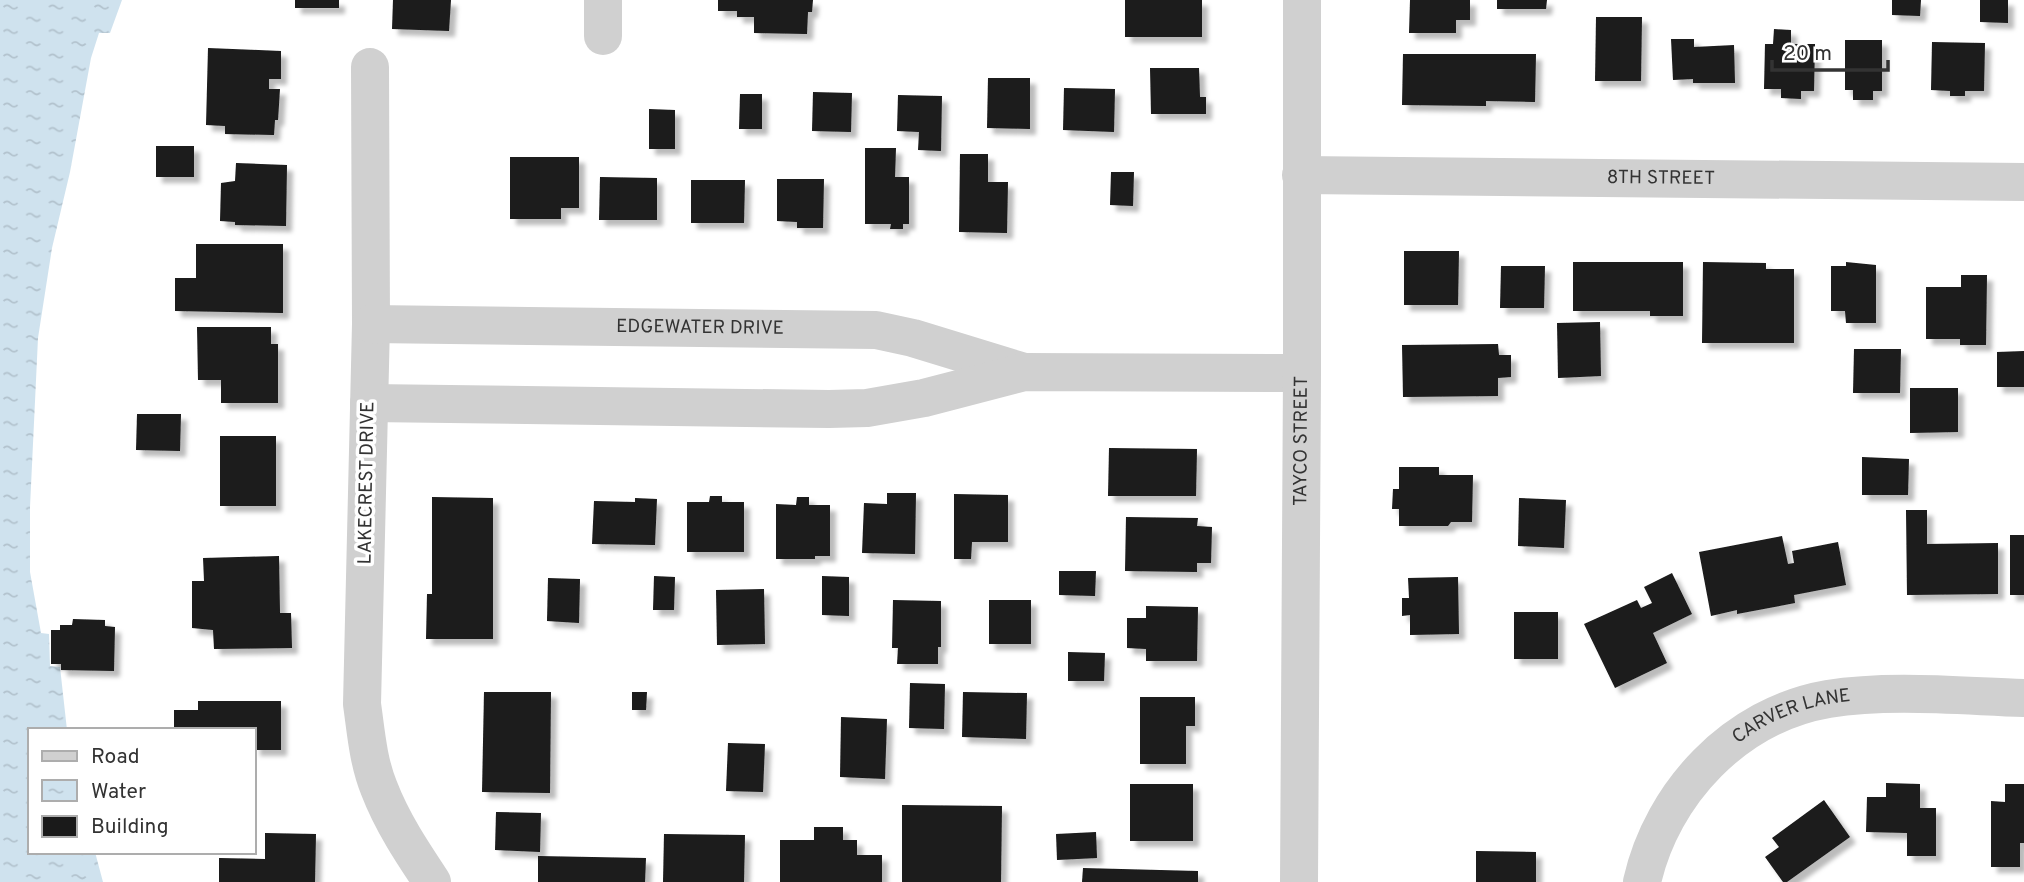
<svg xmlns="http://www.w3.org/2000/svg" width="2024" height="882" font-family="Overpass,sans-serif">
<defs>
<pattern id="water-ripples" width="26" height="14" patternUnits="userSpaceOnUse" patternTransform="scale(1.75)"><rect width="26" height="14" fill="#cfe2ee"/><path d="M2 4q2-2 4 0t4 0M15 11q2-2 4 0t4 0" fill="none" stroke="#b2c2cd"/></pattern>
<filter id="shadow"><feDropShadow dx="6" dy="6" stdDeviation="2" flood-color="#0004"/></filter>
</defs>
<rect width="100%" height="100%" fill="#fff"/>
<path fill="url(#water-ripples)" d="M 0,0 L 122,0 L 110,33 L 99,33 L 91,58 L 70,172 L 52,248 L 38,338 L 30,507 L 30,572 L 41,633 L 49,634 L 50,666 L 60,667 L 67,730 L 30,730 L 30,852 L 95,852 L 103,882 L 0,882 Z"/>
<g fill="#1a1a1a" filter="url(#shadow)">
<rect x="295" y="0" width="44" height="8"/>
<path d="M 393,0 L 451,0 L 449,31 L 392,29 Z"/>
<path d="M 718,0 L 813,0 L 812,12 L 808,12 L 807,34 L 754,33 L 754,17 L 737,17 L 737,11 L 718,11 Z"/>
<rect x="1125" y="0" width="77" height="37"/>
<path d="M 1410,0 L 1470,0 L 1470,20 L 1456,20 L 1456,33 L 1409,33 Z"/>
<path d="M 1497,0 L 1547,0 L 1546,9 L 1497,9 Z"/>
<path d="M 1892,0 L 1921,0 L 1920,16 L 1892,15 Z"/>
<path d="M 1980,0 L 2008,0 L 2008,23 L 1980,22 Z"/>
<path d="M 1596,17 L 1642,17 L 1641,81 L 1595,81 Z"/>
<path d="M 1774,29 L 1791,30 L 1791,44 L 1815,44 L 1814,91 L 1801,91 L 1801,99 L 1781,98 L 1781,89 L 1764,89 L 1765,44 L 1773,44 Z"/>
<path d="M 1671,39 L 1694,39 L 1694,47 L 1734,45 L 1735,83 L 1693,83 L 1693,79 L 1673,80 Z"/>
<path d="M 1845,40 L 1882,40 L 1882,91 L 1873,91 L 1873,100 L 1853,100 L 1853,90 L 1845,90 Z"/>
<path d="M 1932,42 L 1985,43 L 1984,91 L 1965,91 L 1965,96 L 1950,96 L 1950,91 L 1931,90 Z"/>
<path d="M 208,48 L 281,51 L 281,79 L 269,79 L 269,89 L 280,89 L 278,120 L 275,120 L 274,135 L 225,134 L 225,126 L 206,125 Z"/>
<path d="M 1403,54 L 1536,54 L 1535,102 L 1486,101 L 1486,106 L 1402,105 Z"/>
<path d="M 1150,68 L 1199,68 L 1200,97 L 1206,97 L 1206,114 L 1151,114 Z"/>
<path d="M 988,78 L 1030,78 L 1030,129 L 987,128 Z"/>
<path d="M 1064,88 L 1115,89 L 1114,132 L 1063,130 Z"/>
<path d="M 813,92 L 852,93 L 851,132 L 812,131 Z"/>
<path d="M 740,94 L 762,94 L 762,129 L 739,129 Z"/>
<path d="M 898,95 L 942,96 L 941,151 L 918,150 L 919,132 L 897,131 Z"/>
<path d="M 649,109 L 675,110 L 675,149 L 649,149 Z"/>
<rect x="156" y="146" width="38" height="31"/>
<path d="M 865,148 L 896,148 L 895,177 L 909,177 L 909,224 L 903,224 L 903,229 L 890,229 L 891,224 L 865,224 Z"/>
<path d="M 960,154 L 988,154 L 988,182 L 1008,182 L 1007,233 L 959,232 Z"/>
<path d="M 510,157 L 579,157 L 579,208 L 561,208 L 561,219 L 510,219 Z"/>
<path d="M 236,163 L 287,165 L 286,226 L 235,225 L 235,222 L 220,221 L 221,183 L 235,181 Z"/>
<path d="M 1111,172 L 1134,172 L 1133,206 L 1110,205 Z"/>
<path d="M 600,177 L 657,178 L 657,220 L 599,220 Z"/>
<path d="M 777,179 L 824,179 L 823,228 L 797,228 L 797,222 L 777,221 Z"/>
<path d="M 691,180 L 745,180 L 744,223 L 691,223 Z"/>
<path d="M 196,244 L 283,244 L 283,313 L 175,311 L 175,278 L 196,278 Z"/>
<path d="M 1404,251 L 1459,251 L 1458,305 L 1404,305 Z"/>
<path d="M 1573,262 L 1683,262 L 1683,316 L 1650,316 L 1650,311 L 1573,311 Z"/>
<path d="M 1703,262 L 1766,263 L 1766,269 L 1794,269 L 1794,343 L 1702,343 Z"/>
<path d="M 1846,262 L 1876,265 L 1876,323 L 1846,323 L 1845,311 L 1831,311 L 1831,266 L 1846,266 Z"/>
<path d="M 1501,266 L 1545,266 L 1544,308 L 1500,308 Z"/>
<path d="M 1961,275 L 1987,275 L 1986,345 L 1960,345 L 1960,339 L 1926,339 L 1926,287 L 1961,287 Z"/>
<path d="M 1600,322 L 1601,376 L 1558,378 L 1557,323 Z"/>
<path d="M 197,327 L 271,327 L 271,344 L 278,344 L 278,403 L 221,403 L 221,380 L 198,380 Z"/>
<path d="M 1498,344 L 1499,355 L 1511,355 L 1511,377 L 1498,378 L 1498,396 L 1403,397 L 1402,345 Z"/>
<path d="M 1854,349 L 1901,349 L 1900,393 L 1853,393 Z"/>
<path d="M 2024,351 L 2024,387 L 1997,387 L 1997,352 Z"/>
<path d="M 1910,388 L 1958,388 L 1958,432 L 1910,433 Z"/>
<path d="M 137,414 L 181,414 L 180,451 L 136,450 Z"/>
<rect x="220" y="436" width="56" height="70"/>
<path d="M 1109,448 L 1197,449 L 1196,496 L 1108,496 Z"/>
<path d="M 1862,457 L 1909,459 L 1908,495 L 1862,495 Z"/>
<path d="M 1399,467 L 1439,467 L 1439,475 L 1473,475 L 1472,522 L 1451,522 L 1448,526 L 1399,526 L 1399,509 L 1392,509 L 1393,489 L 1399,489 Z"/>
<path d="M 887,493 L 916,493 L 915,554 L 862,553 L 864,503 L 887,504 Z"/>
<path d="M 954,494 L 1008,495 L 1008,542 L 972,542 L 971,559 L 954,559 Z"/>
<path d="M 710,496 L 722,496 L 722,502 L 744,502 L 744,552 L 687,552 L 687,502 L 709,502 Z"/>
<path d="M 432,497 L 493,498 L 493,639 L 426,639 L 427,594 L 432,594 Z"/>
<path d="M 797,497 L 809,497 L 809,505 L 830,505 L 830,556 L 815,556 L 815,559 L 776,559 L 776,504 L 796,505 Z"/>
<path d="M 635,498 L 657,499 L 655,545 L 592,544 L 594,501 L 635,502 Z"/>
<path d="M 1519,498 L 1566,500 L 1564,548 L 1518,546 Z"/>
<path d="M 1906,510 L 1927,510 L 1927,544 L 1998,543 L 1998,594 L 1907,595 Z"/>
<path d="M 1126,517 L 1198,518 L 1197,526 L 1212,527 L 1211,563 L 1197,563 L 1197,572 L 1125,571 Z"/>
<rect x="2010" y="535" width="14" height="60"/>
<path d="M 1782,536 L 1788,564 L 1794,563 L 1792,551 L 1838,542 L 1846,585 L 1794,595 L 1795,603 L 1737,614 L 1737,610 L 1711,616 L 1699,552 Z"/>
<path d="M 279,556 L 280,613 L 291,613 L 292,648 L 214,649 L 213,630 L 192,628 L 192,581 L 204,581 L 203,558 Z"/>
<path d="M 1059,571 L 1096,571 L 1095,596 L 1059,595 Z"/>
<path d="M 1672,573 L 1692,614 L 1653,633 L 1667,663 L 1615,688 L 1584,624 L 1637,600 L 1641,608 L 1652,603 L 1644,587 Z"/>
<path d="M 654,576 L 675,577 L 674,610 L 653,610 Z"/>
<path d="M 822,576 L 849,577 L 849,616 L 822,615 Z"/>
<path d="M 1458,577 L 1459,634 L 1410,635 L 1410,615 L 1402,616 L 1402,598 L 1409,598 L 1408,578 Z"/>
<path d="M 548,578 L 580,579 L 579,623 L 547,621 Z"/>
<path d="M 764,589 L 765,644 L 717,645 L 716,590 Z"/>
<path d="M 893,600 L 941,601 L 941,647 L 938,647 L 938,664 L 897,664 L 898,648 L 892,648 Z"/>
<rect x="989" y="600" width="42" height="44"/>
<path d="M 1146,606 L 1198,607 L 1197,661 L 1146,661 L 1146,649 L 1127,648 L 1127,618 L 1146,618 Z"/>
<rect x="1514" y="612" width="44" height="47"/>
<path d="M 73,619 L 105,620 L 105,626 L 115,627 L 114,671 L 61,670 L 61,664 L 51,664 L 51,630 L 60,630 L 60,625 L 72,625 Z"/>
<path d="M 1068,652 L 1105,653 L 1104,681 L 1068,681 Z"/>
<path d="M 910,683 L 945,684 L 944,729 L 909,728 Z"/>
<path d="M 484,692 L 551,692 L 550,793 L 482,792 Z"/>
<path d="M 632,692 L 647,692 L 646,710 L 632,710 Z"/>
<path d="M 963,692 L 1027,693 L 1026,739 L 962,737 Z"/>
<path d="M 1140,697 L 1195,697 L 1195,726 L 1186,726 L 1186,764 L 1140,764 Z"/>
<path d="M 198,701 L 281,701 L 281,750 L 254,750 L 254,730 L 174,730 L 174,710 L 198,710 Z"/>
<path d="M 841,717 L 887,719 L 885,779 L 840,777 Z"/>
<path d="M 728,743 L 765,744 L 763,792 L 726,791 Z"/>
<path d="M 1886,783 L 1920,784 L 1920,808 L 1936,808 L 1936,856 L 1907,856 L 1907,833 L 1866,832 L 1867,797 L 1886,797 Z"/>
<rect x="1130" y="784" width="63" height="57"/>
<path d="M 2005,784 L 2024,784 L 2024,843 L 2020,843 L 2020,867 L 1991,867 L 1991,801 L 2005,802 Z"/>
<path d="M 1824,800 L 1850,837 L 1787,882 L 1783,882 L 1765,857 L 1779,847 L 1772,838 Z"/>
<path d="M 902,805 L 1002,806 L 1001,882 L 902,882 Z"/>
<path d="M 496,812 L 541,813 L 540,852 L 495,850 Z"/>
<path d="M 814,827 L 843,827 L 843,840 L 857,840 L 857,855 L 882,855 L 882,882 L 780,882 L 780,840 L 814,840 Z"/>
<path d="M 1096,832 L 1097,858 L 1057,860 L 1056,834 Z"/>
<path d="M 265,833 L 316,834 L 315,882 L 219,882 L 219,858 L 265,859 Z"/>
<path d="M 664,834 L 745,835 L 744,882 L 663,882 Z"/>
<path d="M 1476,851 L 1536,852 L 1536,882 L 1476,882 Z"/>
<path d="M 538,856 L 646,858 L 645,882 L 538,882 Z"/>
<path d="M 1083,868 L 1198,871 L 1198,882 L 1082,882 Z"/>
</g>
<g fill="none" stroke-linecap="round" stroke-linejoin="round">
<g stroke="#d0d0d0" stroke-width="38">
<path d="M 603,0 L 603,36"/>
<path d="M 370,67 L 371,324 L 362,704 C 366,732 368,761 379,788 C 392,822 412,852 432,882"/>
<path id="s1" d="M 1301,175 L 2024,182"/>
<path id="s2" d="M 371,324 L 876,330 L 913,338 L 1024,372"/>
<path d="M 369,403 L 829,409 L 867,408 L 924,398 L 1024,372 L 1302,373"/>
<path id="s3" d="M 1642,882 C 1662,793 1735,715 1828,699 C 1890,689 1961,696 2024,698"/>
</g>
<path stroke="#d0d0d0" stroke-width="38" id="s4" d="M 1299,882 L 1302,373 L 1302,0"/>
</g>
<g text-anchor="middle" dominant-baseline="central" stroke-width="7" stroke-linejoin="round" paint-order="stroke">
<g font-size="19" fill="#333" stroke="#fff">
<text stroke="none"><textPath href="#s1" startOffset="360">8TH STREET</textPath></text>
<text stroke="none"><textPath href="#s2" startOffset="329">EDGEWATER DRIVE</textPath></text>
<text stroke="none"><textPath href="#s4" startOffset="441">TAYCO STREET</textPath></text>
<text transform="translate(367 483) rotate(-89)">LAKECREST DRIVE</text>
<text stroke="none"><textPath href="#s3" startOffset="236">CARVER LANE</textPath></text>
</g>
</g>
<rect x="28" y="728" width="228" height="126" fill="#ffffff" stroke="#adadad" stroke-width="2"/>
<rect x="42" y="751" width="35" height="10" fill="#d0d0d0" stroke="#adadad" stroke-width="2"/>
<text x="91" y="763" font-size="21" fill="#333333">Road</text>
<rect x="42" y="780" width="35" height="21" fill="url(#water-ripples)" stroke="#adadad" stroke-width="2"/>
<text x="91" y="798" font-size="21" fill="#333333">Water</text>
<rect x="42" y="816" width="35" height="21" fill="#1a1a1a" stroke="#adadad" stroke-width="2"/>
<text x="91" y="833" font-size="21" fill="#333333">Building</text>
<path d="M1772 60v10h116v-10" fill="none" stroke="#333333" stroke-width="3.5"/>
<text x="1783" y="60" font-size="21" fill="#333333" stroke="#ffffff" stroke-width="5" paint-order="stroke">20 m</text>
</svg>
